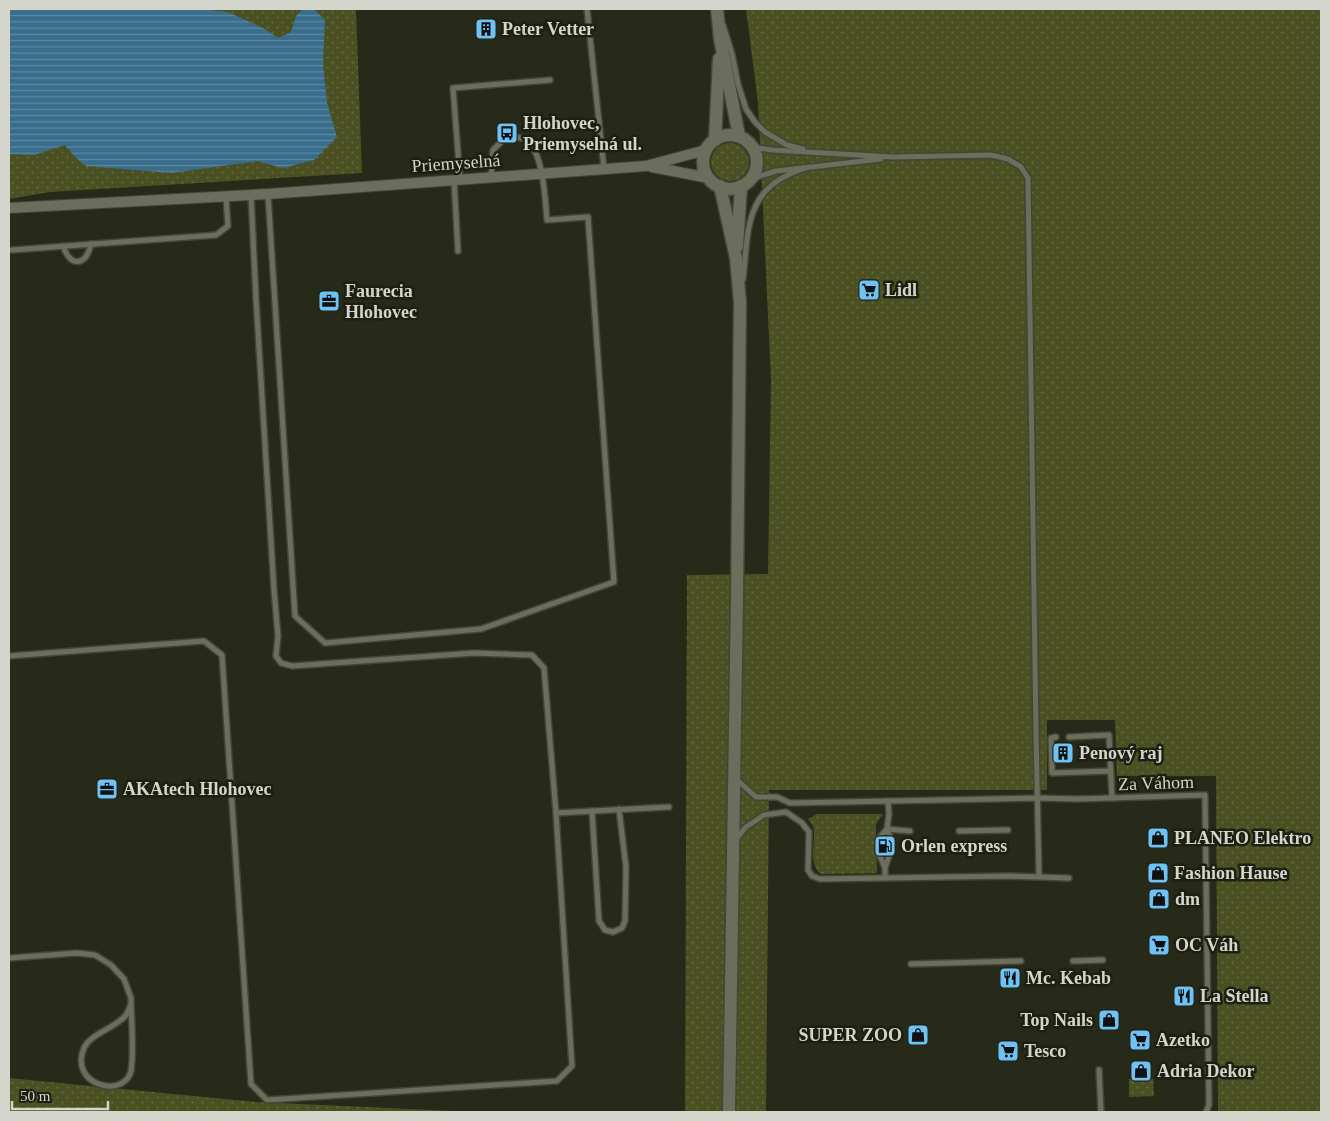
<svg xmlns="http://www.w3.org/2000/svg" width="1330" height="1121" font-family="'Times New Roman',serif">
<defs>
<pattern id="grass-dots" width="8" height="8" patternUnits="userSpaceOnUse" patternTransform="scale(1.25)"><rect width="8" height="8" fill="#4a5021"/><path d="M2 2h.1M6 6h.1" fill="none" stroke="#636840" stroke-width="1.8" stroke-linecap="round"/></pattern>
<pattern id="water-rules" width="6" height="5" patternUnits="userSpaceOnUse" patternTransform="scale(1.25)"><rect width="6" height="5" fill="#396d8c"/><path d="M0 2.5h6" fill="none" stroke="#5e88a0"/></pattern>
</defs>
<rect width="100%" height="100%" fill="#272919"/>
<g fill="url(#grass-dots)">
<path d="M 9,9 L 356,9 L 362,173 L 50,192 L 9,199 Z"/>
<path d="M 746,9 L 1321,9 L 1321,1112 L 1218,1112 L 1216,776 L 1117,776 L 1115,720 L 1047,720 L 1047,790 L 769,790 L 766,1112 L 685,1112 L 687,575 L 768,574 L 771,380 L 758,103 Z"/>
<circle cx="730" cy="162" r="19"/>
<path d="M 817,814 L 883,814 L 876,824 L 877,873 L 821,874 C 807,864 817,840 813,826 C 812,824 809,820 808,819 Z"/>
<path d="M 9,1078 L 256,1102 L 475,1112 L 9,1112 Z"/>
<path d="M 1129,1079 L 1153,1079 L 1154,1096 L 1129,1097 Z"/>
</g>
<path fill="url(#water-rules)" d="M 9,9 L 200,9 L 228,12 L 265,29 L 278,38 L 291,32 L 296,16 L 303,9 L 314,9 L 325,20 L 323,63 L 327,103 L 337,137 L 314,160 L 283,168 L 257,161 L 172,173 L 86,166 L 76,158 L 65,145 L 34,155 L 9,154 Z"/>
<g fill="none" stroke-linecap="round" stroke-linejoin="round">
<g stroke="#434538" stroke-width="8">
<g id="lane">
<path d="M 587,9 L 604,169"/>
<path d="M 723,25 L 732,54 L 738,84 L 746,109 L 755,122 L 765,132 L 787,145 L 803,149"/>
<path d="M 752,147 L 772,150 L 893,157 L 991,155 L 1008,159 L 1021,167 L 1028,178 L 1036,733 L 1039,876"/>
<path d="M 460,179 L 453,88 L 550,80"/>
<path d="M 751,179 L 776,171 L 881,159"/>
<path d="M 454,180 L 458,251"/>
<path d="M 268,194 L 295,616 L 325,643 L 481,629 L 614,582 L 588,217 L 547,220 C 545,200 544,144 521,138 C 516,136 509,138 505,138 L 493,150 L 491,177"/>
<path d="M 63,246 C 71,268 86,266 91,244"/>
<path d="M 12,250 L 216,235 L 228,226 L 226,197"/>
<path d="M 743,279 C 748,239 744,196 786,176 C 793,172 800,170 808,167"/>
<path d="M 9,656 L 204,641 L 222,655 L 251,1084 L 267,1100 L 557,1081 L 572,1066 L 556,813 L 544,668 L 532,655 L 474,653 L 292,666 L 281,663 L 276,656 L 278,636 L 274,590 L 256,299 L 251,195"/>
<path d="M 1056,737 L 1051,738 L 1052,773 L 1110,771"/>
<path d="M 1069,737 L 1109,735 L 1112,798"/>
<path d="M 736,779 L 756,797 L 777,797 L 790,803 L 1038,798 L 1078,799 L 1205,795 L 1209,1105 L 1206,1112"/>
<path d="M 592,811 L 599,921 L 605,930 L 613,932 L 622,928 L 625,921 L 626,867 L 619,809"/>
<path d="M 556,813 L 669,807"/>
<path d="M 887,829 L 910,831"/>
<path d="M 959,831 L 1008,830"/>
<path d="M 737,838 L 746,827 L 764,815 L 786,812 L 802,823 L 809,832 L 808,870 L 812,876 L 820,879 L 1009,876 L 1069,878"/>
<path d="M 885,868 L 880,856 L 880,837 L 887,829"/>
<path d="M 885,878 L 885,868 L 889,856 L 890,837 L 887,829 L 889,814 L 888,801"/>
<path d="M 9,958 L 77,953 L 95,955 L 111,965 L 124,979 L 131,998 L 131,1004 C 132,1024 133,1043 132,1062 C 131,1065 132,1071 130,1074 C 119,1099 69,1083 84,1048 C 91,1033 116,1028 126,1015 C 128,1012 130,1007 131,1004"/>
<path d="M 1073,961 L 1103,960"/>
<path d="M 911,964 L 1021,961"/>
<path d="M 1099,1070 L 1101,1112"/>
</g>
</g>
<g stroke="#434538" stroke-width="12">
<g id="street">
<path d="M 652,167 L 709,178"/>
<path d="M 9,208 L 268,194 L 646,166 L 706,150"/>
</g>
</g>
<g stroke="#434538" stroke-width="15">
<g id="secondary">
<path d="M 717,9 L 720,39 L 739,136"/>
<circle cx="730" cy="162" r="27"/>
<path d="M 715,140 L 719,59"/>
<path d="M 720,186 L 736,258 L 740,302 L 737,598 L 729,1112"/>
<path d="M 737,246 L 741,186"/>
</g>
</g>
<use href="#lane" stroke="#6b6e5c" stroke-width="5"/>
<use href="#street" stroke="#6b6e5c" stroke-width="10"/>
<use href="#secondary" stroke="#6b6e5c" stroke-width="12"/>
</g>
<defs>
<g id="building-square" transform="scale(1.125)"><rect x="-9" y="-9" width="18" height="18" rx="4" fill="#6fc2f4" stroke="#1d1f10"/><path d="M-4-6H4V6H1V3H-1V6H-4ZM-2.5-4.3h1.7v1.8h-1.7ZM.8-4.3h1.7v1.8H.8ZM-2.5-1h1.7V.8h-1.7ZM.8-1h1.7V.8H.8Z" fill="#111"/></g>
<g id="bus-square" transform="scale(1.125)"><rect x="-9" y="-9" width="18" height="18" rx="4" fill="#6fc2f4" stroke="#1d1f10"/><path d="M-5-6H5V4H4V6H2V4H-2V6H-4V4H-5ZM-3.5-4V0h7V-4ZM-3.5 1.2v1.5H-2V1.2ZM2 1.2v1.5H3.5V1.2Z" fill="#111"/></g>
<g id="supermarket-square" transform="scale(1.125)"><rect x="-9" y="-9" width="18" height="18" rx="4" fill="#6fc2f4" stroke="#1d1f10"/><path d="M-6-5.5h2.5l.6 2H6L4.5 2H-2.5L-4.4-4H-6ZM-1.5 3.2a1.3 1.3 0 1 0 .1 0ZM3 3.2a1.3 1.3 0 1 0 .1 0Z" fill="#111"/></g>
<g id="office-square" transform="scale(1.125)"><rect x="-9" y="-9" width="18" height="18" rx="4" fill="#6fc2f4" stroke="#1d1f10"/><path d="M-6-3h4V-5.5h4V-3h4V5H-6ZM-1-4.5V-3h2v-1.5ZM-6 0V1H6V0Z" fill="#111"/></g>
<g id="shop-square" transform="scale(1.125)"><rect x="-9" y="-9" width="18" height="18" rx="4" fill="#6fc2f4" stroke="#1d1f10"/><path d="M-5-2.5h2.3a2.7 3.5 0 0 1 5.4 0H5L5.5 6h-11ZM-1.5-2.5h3a1.5 2.3 0 0 0-3 0Z" fill="#111"/></g>
<g id="fuel-square" transform="scale(1.125)"><rect x="-9" y="-9" width="18" height="18" rx="4" fill="#6fc2f4" stroke="#1d1f10"/><path d="M-5.5-6h7V0h2V4h1.3V-2.5L3-4.5l.8-.8L6-3V5H2.5V1h-1V6h-7ZM-4.2-4.7v3.2H.2V-4.7Z" fill="#111"/></g>
<g id="restaurant-square" transform="scale(1.125)"><rect x="-9" y="-9" width="18" height="18" rx="4" fill="#6fc2f4" stroke="#1d1f10"/><path d="M-5-6h1v4h1v-4h1v4h1v-4h1v5L-1.5 .5V6h-2V.5L-5-1ZM5-6V6H3V1.5H1.5Q1.5-4 5-6Z" fill="#111"/></g>
</defs>
<g fill-rule="evenodd">
<use href="#building-square" x="486" y="29"/>
<use href="#bus-square" x="507" y="133"/>
<use href="#supermarket-square" x="869" y="290"/>
<use href="#office-square" x="329" y="301"/>
<use href="#building-square" x="1063" y="753"/>
<use href="#office-square" x="107" y="789"/>
<use href="#shop-square" x="1158" y="838"/>
<use href="#fuel-square" x="885" y="846"/>
<use href="#shop-square" x="1158" y="873"/>
<use href="#shop-square" x="1159" y="899"/>
<use href="#supermarket-square" x="1159" y="945"/>
<use href="#restaurant-square" x="1010" y="978"/>
<use href="#restaurant-square" x="1184" y="996"/>
<use href="#shop-square" x="1109" y="1020"/>
<use href="#shop-square" x="918" y="1035"/>
<use href="#supermarket-square" x="1140" y="1040"/>
<use href="#supermarket-square" x="1008" y="1051"/>
<use href="#shop-square" x="1141" y="1071"/>
</g>
<g text-anchor="middle" dominant-baseline="central" stroke-width="5" stroke-linejoin="round" paint-order="stroke">
<g font-size="18" font-weight="bold" fill="#d4d6cc" stroke="#1d1f10" text-anchor="start">
<text x="502" y="29">Peter Vetter</text>
<text x="523" y="123">Hlohovec,<tspan x="523" dy="21">Priemyselná ul.</tspan></text>
<text x="885" y="290">Lidl</text>
<text x="345" y="291">Faurecia<tspan x="345" dy="21">Hlohovec</tspan></text>
<text x="1079" y="753">Penový raj</text>
<text x="123" y="789">AKAtech Hlohovec</text>
<text x="1174" y="838">PLANEO Elektro</text>
<text x="901" y="846">Orlen express</text>
<text x="1174" y="873">Fashion Hause</text>
<text x="1175" y="899">dm</text>
<text x="1175" y="945">OC Váh</text>
<text x="1026" y="978">Mc. Kebab</text>
<text x="1200" y="996">La Stella</text>
<text x="1093" y="1020" text-anchor="end">Top Nails</text>
<text x="902" y="1035" text-anchor="end">SUPER ZOO</text>
<text x="1156" y="1040">Azetko</text>
<text x="1024" y="1051">Tesco</text>
<text x="1157" y="1071">Adria Dekor</text>
</g>
<g font-size="18" fill="#d4d6cc" stroke="#1d1f10">
<text transform="translate(456 163) rotate(-4)">Priemyselná</text>
<text transform="translate(1156 783) rotate(-2)">Za Váhom</text>
</g>
</g>
<rect width="1330" height="1121" fill="none" stroke="#d4d6cc" stroke-width="20"/>
<path d="M12 1101v8h96v-8" fill="none" stroke="#d4d6cc" stroke-width="2.5"/>
<text x="20" y="1101" font-size="15" fill="#d4d6cc" stroke="#1d1f10" stroke-width="4" paint-order="stroke">50 m</text>
</svg>
